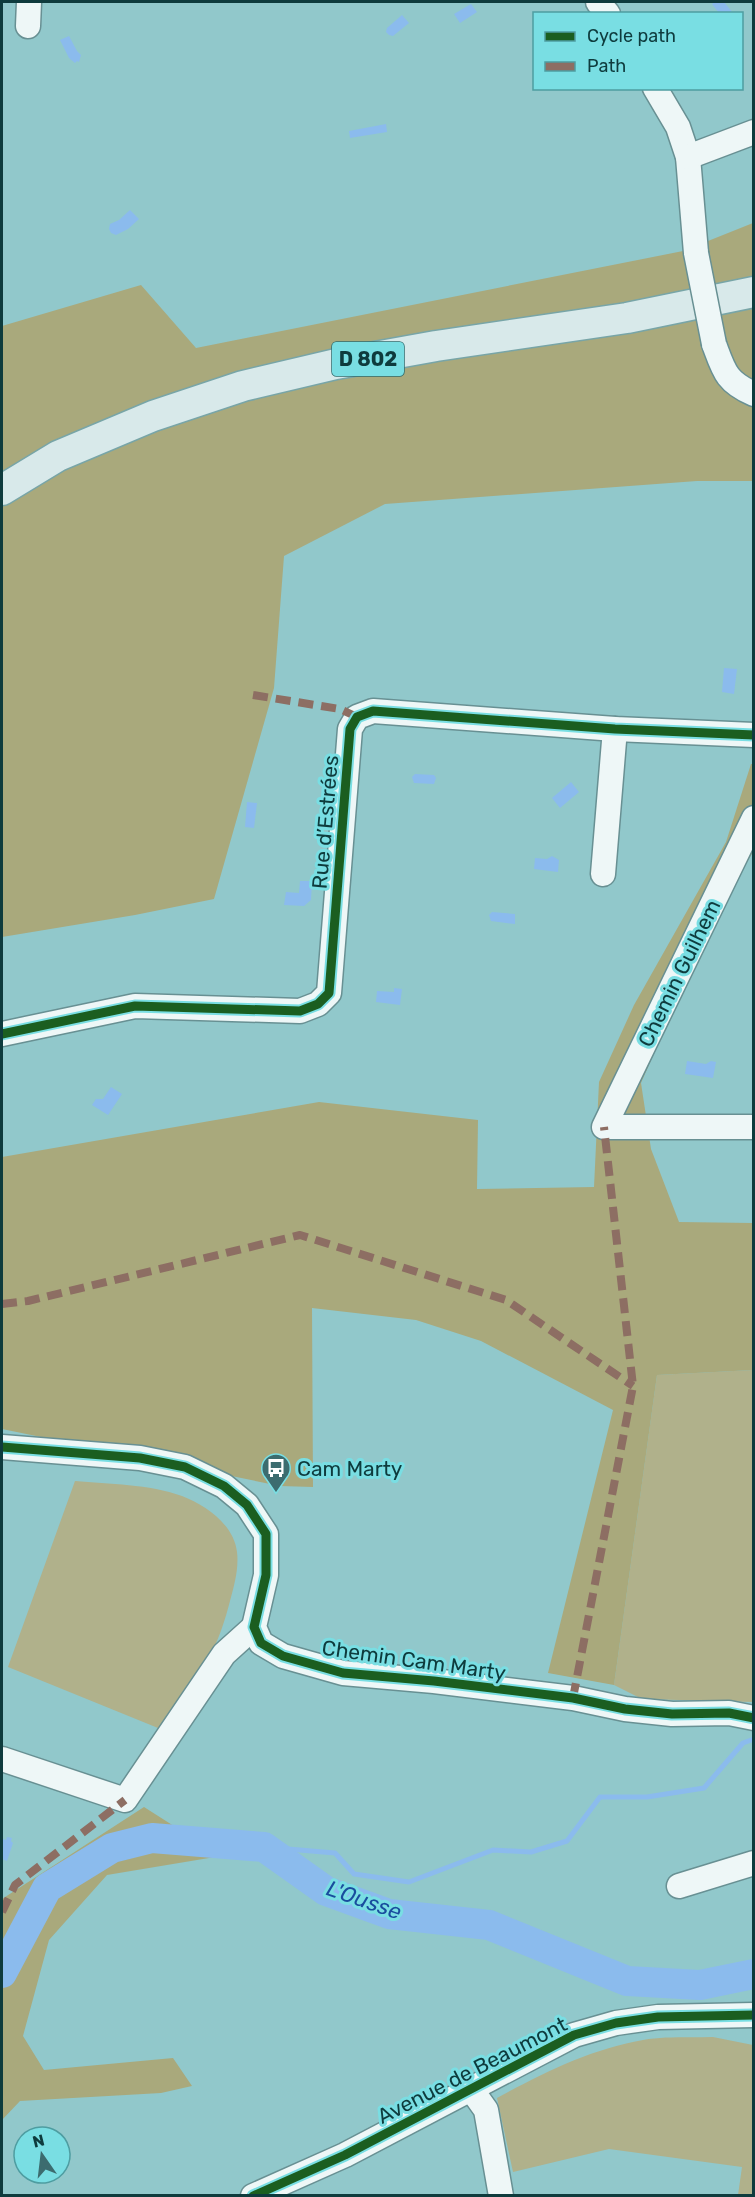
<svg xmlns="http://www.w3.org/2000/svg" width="755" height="2197" font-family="Rubik,sans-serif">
<rect width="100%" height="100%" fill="#91c8cb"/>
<g fill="#b0b18b">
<path d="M 753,1370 L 753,1702 L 642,1699 L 614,1685 L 657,1375 Z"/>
<path d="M 75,1481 C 109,1484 149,1484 182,1496 C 206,1505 234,1525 237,1552 C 239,1569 234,1586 230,1601 C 225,1620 219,1640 209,1657 C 196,1679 180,1700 166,1721 L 158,1728 L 8,1667 Z"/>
<path d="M 713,2037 L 753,2045 L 753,2195 L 738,2195 L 742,2167 L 609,2149 L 513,2172 L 497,2098 C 543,2073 591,2049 643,2040 C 665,2036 690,2038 713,2037 Z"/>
</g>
<g fill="#a9a97c">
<path d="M 753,223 L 753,481 L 697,481 L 385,504 L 284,556 L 274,688 L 214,899 L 135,915 L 2,937 L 2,326 L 141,285 L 196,348 L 683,251 Z"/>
<path d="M 751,764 L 753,764 L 753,852 L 712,921 L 641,1083 L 651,1149 L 679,1222 L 753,1223 L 753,1370 L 657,1375 L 614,1685 L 548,1673 L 613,1410 L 481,1341 L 416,1320 L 312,1308 L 313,1487 L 280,1486 L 2,1429 L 2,1157 L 319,1102 L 478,1120 L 477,1189 L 594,1187 L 599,1082 L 634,1005 L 726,842 Z"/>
<path d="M 144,1807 L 221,1856 L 107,1875 L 49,1940 L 23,2036 L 44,2070 L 173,2058 L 192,2086 L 161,2093 L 20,2101 L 2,2120 L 2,1899 Z"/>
</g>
<g fill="#8bbbed">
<path d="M 715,2 L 724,2 L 733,13 L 719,13 L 712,4 Z"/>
<path d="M 471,4 L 477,12 L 460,23 L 454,14 Z"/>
<path d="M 402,15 L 409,23 L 393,36 L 389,35 L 386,32 L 387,28 Z"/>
<path d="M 69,36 L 77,51 L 81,55 L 79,62 L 77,61 L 75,63 L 69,58 L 60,40 Z"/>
<path d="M 386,124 L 387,132 L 350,138 L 349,131 Z"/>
<path d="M 130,210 L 139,219 L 128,229 L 116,235 L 111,233 L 109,229 L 110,224 L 119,220 Z"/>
<path d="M 724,668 L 737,669 L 734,694 L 722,692 Z"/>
<path d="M 415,774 L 434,775 L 436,778 L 434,784 L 414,783 L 412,777 Z"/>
<path d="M 571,782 L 579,792 L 560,808 L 552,798 Z"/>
<path d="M 247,802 L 257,803 L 254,828 L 245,827 Z"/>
<path d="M 552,856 L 559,860 L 558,872 L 534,869 L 535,858 L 547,859 Z"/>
<path d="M 300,881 L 312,881 L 311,900 L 304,906 L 284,905 L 286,892 L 299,893 Z"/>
<path d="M 492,912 L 515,914 L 515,924 L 491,921 L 489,915 Z"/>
<path d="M 394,988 L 402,989 L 400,1005 L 376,1002 L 377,991 L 394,992 Z"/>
<path d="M 687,1061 L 706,1064 L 711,1061 L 716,1062 L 713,1078 L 685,1074 Z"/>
<path d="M 111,1087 L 122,1094 L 108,1115 L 92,1105 L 96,1099 L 103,1099 Z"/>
<path d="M 7,1837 L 12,1838 L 11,1841 L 13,1843 L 7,1861 L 2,1859 L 3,1839 L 6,1840 Z"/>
</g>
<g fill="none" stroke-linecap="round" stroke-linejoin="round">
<path stroke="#8bbbed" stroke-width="5" d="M 264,1847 L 335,1853 L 354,1874 L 409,1882 L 493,1850 L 531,1852 L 567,1841 L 600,1797 L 647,1797 L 704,1788 L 743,1743 L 754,1739"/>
<path stroke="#8bbbed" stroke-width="30" d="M 2,1973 L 47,1888 L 112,1848 L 152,1838 L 264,1847 L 326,1891 L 389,1914 L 489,1925 L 627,1981 L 700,1985 L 754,1974"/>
<g stroke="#689093" stroke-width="27">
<g id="minor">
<path d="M 598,2 L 608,14"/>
<path d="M 28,26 L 29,2"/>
<path d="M 655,88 L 678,127 L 688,157 L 696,253"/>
<path d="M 688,157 L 754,132"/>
<path d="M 714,344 C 724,371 726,382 754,394"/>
<path d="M 754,818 L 604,1127 L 754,1127"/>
<path d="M 603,874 L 615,729"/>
<path d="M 2,1034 L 135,1006 L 300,1011 L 318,1004 L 329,993 L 350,729 L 357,717 L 373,711 L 615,729 L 754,735"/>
<path d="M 2,1447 L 140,1458 L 185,1467 L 224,1486 L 247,1505 L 266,1534 L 266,1575 L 254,1627 L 261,1643 L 283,1656 L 343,1673 L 434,1681 L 573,1698 L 625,1709 L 672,1714 L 729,1713 L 754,1718"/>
<path d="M 2,1759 L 125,1800 L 224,1654 L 254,1627"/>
<path d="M 679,1886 L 754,1863"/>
<path d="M 471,2089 L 486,2110 L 501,2196"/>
<path d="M 253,2196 L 345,2155 L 574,2035 L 616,2023 L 658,2017 L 754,2015"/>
</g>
</g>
<g stroke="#78a5a7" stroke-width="33">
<path id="major" d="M 2,490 L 58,456 L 153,416 L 243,386 L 336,364 L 436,346 L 627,318 L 754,292"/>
</g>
<use href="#minor" stroke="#eef7f7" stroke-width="24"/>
<use href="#major" stroke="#d8e9ea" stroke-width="30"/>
<g stroke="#689093" stroke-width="27" stroke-linecap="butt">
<path id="minor-bridge" d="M 696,253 L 714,344"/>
</g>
<use href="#minor-bridge" stroke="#eef7f7" stroke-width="24"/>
<g stroke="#8d6e63" stroke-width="8" stroke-dasharray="15 8" stroke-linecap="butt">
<path d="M 253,695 L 340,709 L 357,717"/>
<path d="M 2,1304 L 28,1301 L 300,1235 L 506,1300 L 633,1386"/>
<path d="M 573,1698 L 633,1386 L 604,1127"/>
<path d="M 2,1912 L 15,1885 L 125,1800"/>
</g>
<g stroke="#79dee3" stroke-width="13">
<g id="cycleway">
<path d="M 2,1034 L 135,1006 L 300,1011 L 318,1004 L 329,993 L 350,729 L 357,717 L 373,711 L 615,729 L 754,735"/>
<path d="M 2,1447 L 140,1458 L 185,1467 L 224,1486 L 247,1505 L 266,1534 L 266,1575 L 254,1627 L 261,1643 L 283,1656 L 343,1673 L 434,1681 L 573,1698 L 625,1709 L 672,1714 L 729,1713 L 754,1718"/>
<path d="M 253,2196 L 345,2155 L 574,2035 L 616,2023 L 658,2017 L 754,2015"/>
</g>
</g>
<use href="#cycleway" stroke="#1b5e20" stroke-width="9"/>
</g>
<defs>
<g id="bus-pin" transform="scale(1.5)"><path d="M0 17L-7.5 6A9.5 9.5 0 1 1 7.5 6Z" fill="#3c6c6f" stroke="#79dee3"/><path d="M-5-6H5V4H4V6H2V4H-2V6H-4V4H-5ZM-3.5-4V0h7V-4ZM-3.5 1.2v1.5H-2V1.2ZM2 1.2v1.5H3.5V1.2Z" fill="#fff"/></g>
</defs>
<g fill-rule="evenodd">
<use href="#bus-pin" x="276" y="1468"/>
</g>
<g text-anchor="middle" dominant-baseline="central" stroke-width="6" stroke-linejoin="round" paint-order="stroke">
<rect fill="#79dee3" stroke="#2e6c6f" stroke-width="1.5" x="332" y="342" width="72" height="34" rx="4.5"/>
<g font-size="20" font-weight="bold" fill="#0e3b3d">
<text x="368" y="359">D 802</text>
</g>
<g font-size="21" fill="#0e3b3d" stroke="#79dee3">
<text transform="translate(325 822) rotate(-85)">Rue d’Estrées</text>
<text transform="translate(679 973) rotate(-64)">Chemin Guilhem</text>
<text transform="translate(414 1660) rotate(8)">Chemin Cam Marty</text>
<text transform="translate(472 2070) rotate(-27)">Avenue de Beaumont</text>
</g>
<g font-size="21" fill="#0e3b3d" stroke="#79dee3" text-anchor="start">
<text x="297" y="1468">Cam Marty</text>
</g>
<g font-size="22" font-style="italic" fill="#194d9e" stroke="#79dee3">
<text transform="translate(364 1900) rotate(19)">L'Ousse</text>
</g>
</g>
<rect width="755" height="2197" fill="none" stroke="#0e3b3d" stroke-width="6"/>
<rect x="533" y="12" width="210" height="78" fill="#79dee3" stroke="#4e9da1" stroke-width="1.5"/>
<rect x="545" y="32" width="30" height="9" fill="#1b5e20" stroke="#4e9da1" stroke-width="1.5"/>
<text x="587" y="42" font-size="18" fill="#0e3b3d">Cycle path</text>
<rect x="545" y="62" width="30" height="9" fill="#8d6e63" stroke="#4e9da1" stroke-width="1.5"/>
<text x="587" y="72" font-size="18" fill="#0e3b3d">Path</text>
<g transform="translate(42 2155) rotate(346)"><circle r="28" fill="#79dee3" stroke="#4e9da1" stroke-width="1.5"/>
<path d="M0-4.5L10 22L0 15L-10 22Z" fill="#3c6c6f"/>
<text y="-9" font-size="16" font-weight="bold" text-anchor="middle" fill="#0e3b3d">N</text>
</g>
</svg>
